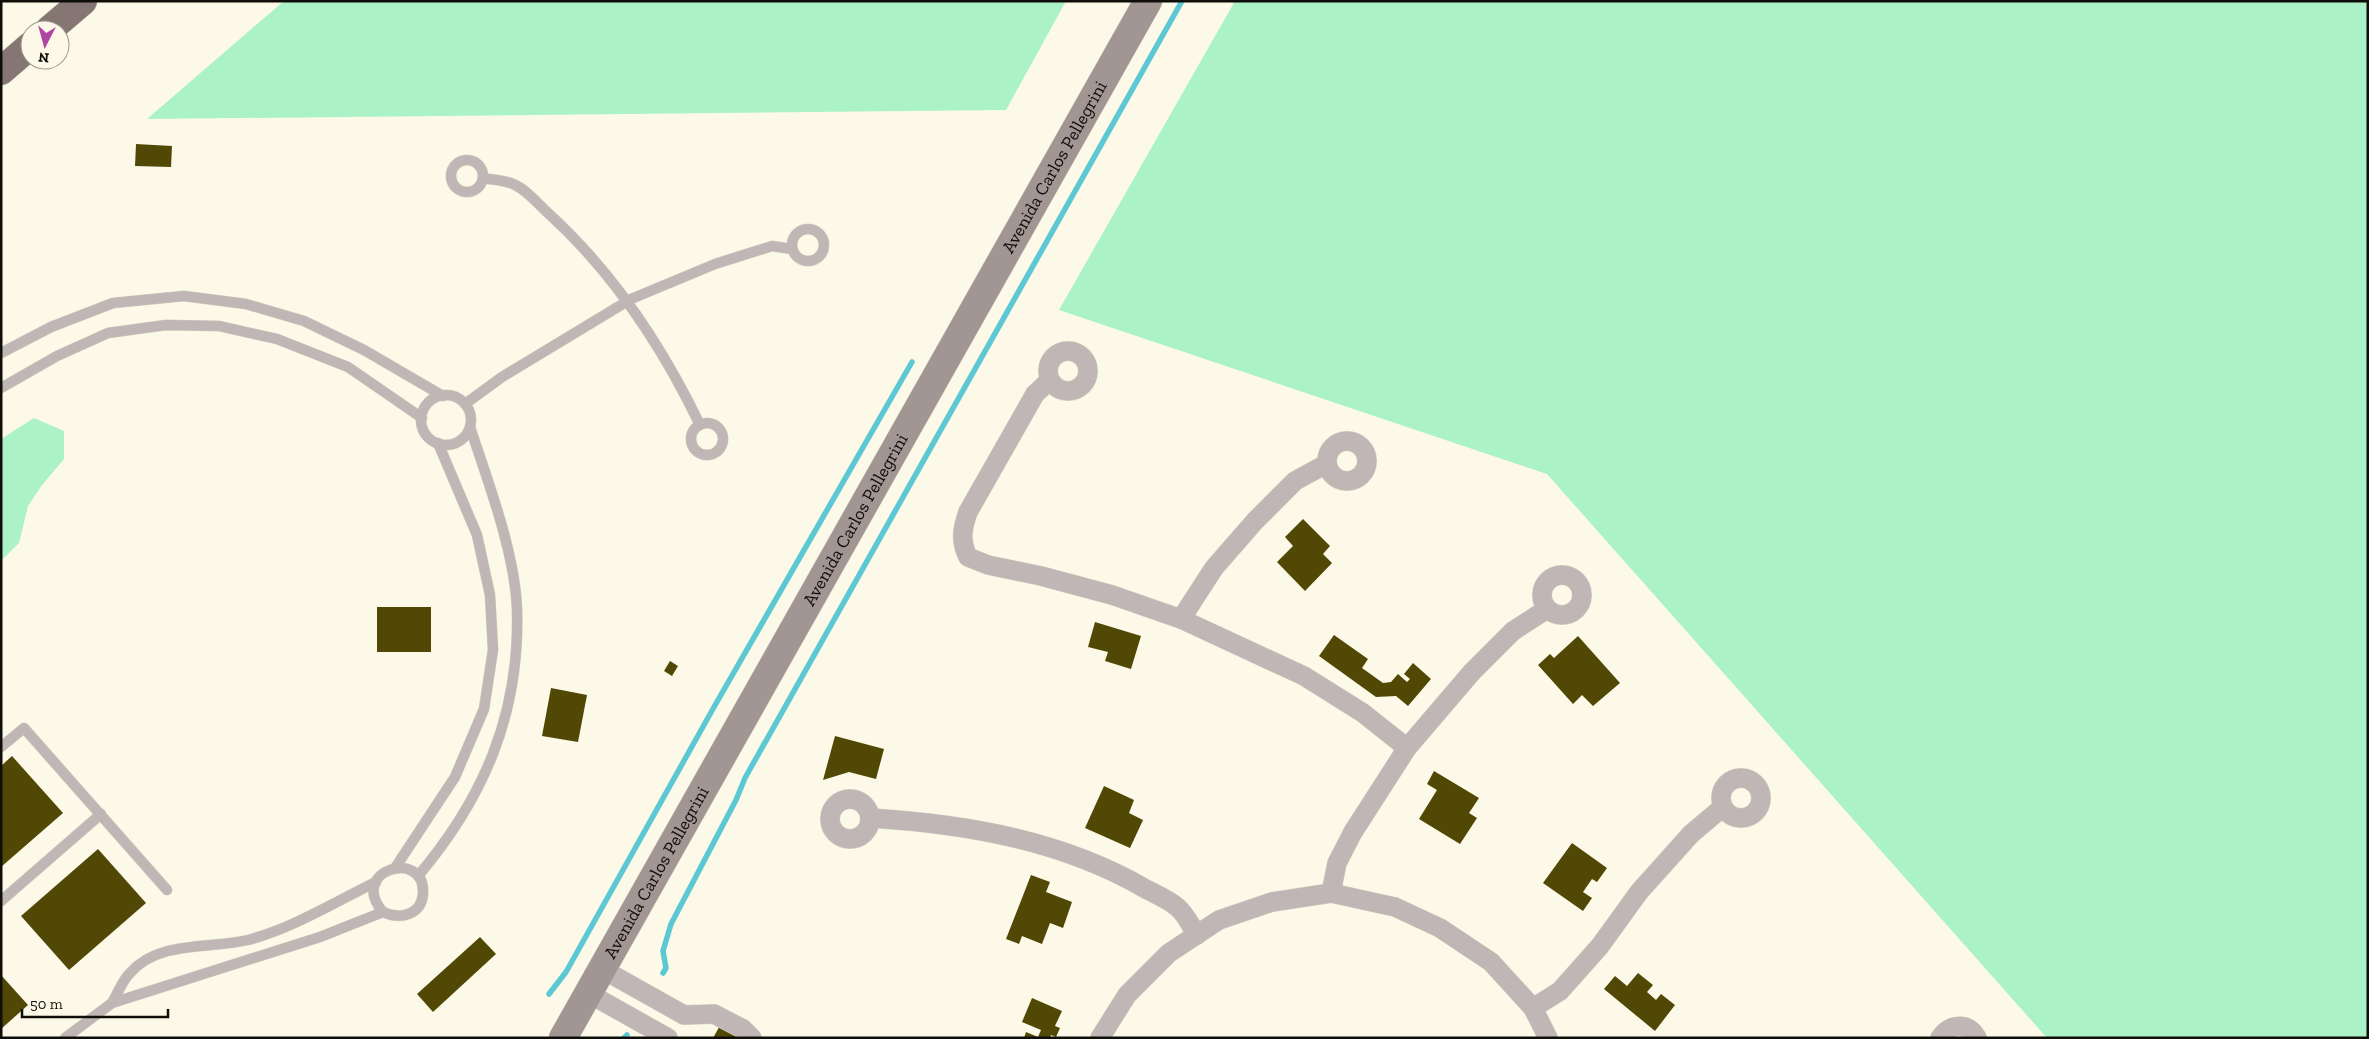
<svg xmlns="http://www.w3.org/2000/svg" width="2369" height="1039" font-family="'Zilla Slab',serif">
<rect width="100%" height="100%" fill="#fcf9e8"/>
<g fill="#abf2c6">
<path d="M 284,1 L 1066,1 L 1006,110 L 147,119 Z"/>
<path d="M 1235,1 L 2368,1 L 2368,1038 L 2047,1038 L 1547,474 L 1059,310 Z"/>
<path d="M 34,418 L 64,431 L 64,459 L 42,485 L 28,506 L 19,543 L 1,561 L 1,439 Z"/>
</g>
<g fill="none" stroke-linecap="round" stroke-linejoin="round">
<g stroke="#5cc8d3" stroke-width="5.5">
<path d="M 663,973 L 666,968 L 663,951 L 671,924 L 736,800 L 745,778 L 1182,1"/>
<path d="M 549,994 L 566,972 L 714,707 L 912,362"/>
<path d="M 624,1038 L 627,1035"/>
</g>
</g>
<g fill="#524806">
<path d="M 136,144 L 172,146 L 171,167 L 135,166 Z"/>
<path d="M 1303,519 L 1330,546 L 1323,554 L 1332,563 L 1305,591 L 1277,562 L 1293,546 L 1285,537 Z"/>
<rect x="377" y="607" width="54" height="45"/>
<path d="M 1095,622 L 1141,636 L 1131,669 L 1105,661 L 1108,652 L 1088,647 Z"/>
<path d="M 1334,635 L 1368,659 L 1362,668 L 1383,683 L 1391,682 L 1398,674 L 1407,682 L 1410,679 L 1404,674 L 1413,663 L 1431,679 L 1408,706 L 1396,696 L 1376,697 L 1319,656 Z"/>
<path d="M 1578,636 L 1620,683 L 1593,706 L 1582,695 L 1573,704 L 1538,665 L 1550,654 L 1554,658 Z"/>
<path d="M 670,661 L 678,666 L 672,676 L 664,671 Z"/>
<path d="M 551,688 L 587,695 L 578,742 L 542,736 Z"/>
<path d="M 835,736 L 884,749 L 876,779 L 849,772 L 823,780 Z"/>
<path d="M 12,756 L 63,813 L 1,867 L 1,766 Z"/>
<path d="M 1434,771 L 1479,798 L 1469,813 L 1477,818 L 1460,844 L 1419,819 L 1437,790 L 1427,784 Z"/>
<path d="M 1104,786 L 1134,800 L 1129,813 L 1143,820 L 1130,848 L 1085,828 Z"/>
<path d="M 1572,843 L 1607,868 L 1597,882 L 1592,879 L 1583,892 L 1592,898 L 1583,911 L 1543,883 Z"/>
<path d="M 98,849 L 146,903 L 69,970 L 21,916 Z"/>
<path d="M 1031,875 L 1050,882 L 1046,892 L 1072,902 L 1063,928 L 1050,923 L 1042,944 L 1022,936 L 1019,944 L 1006,939 Z"/>
<path d="M 480,937 L 496,954 L 433,1012 L 417,994 Z"/>
<path d="M 1638,973 L 1653,985 L 1647,992 L 1656,1000 L 1661,994 L 1675,1005 L 1655,1031 L 1604,989 L 1615,976 L 1627,986 Z"/>
<path d="M 1,975 L 28,1005 L 1,1029 Z"/>
<path d="M 1032,998 L 1062,1011 L 1055,1026 L 1060,1028 L 1056,1037 L 1051,1035 L 1050,1038 L 1024,1038 L 1026,1032 L 1038,1037 L 1041,1030 L 1022,1022 Z"/>
<path d="M 727,1013 L 743,1022 L 735,1038 L 713,1038 Z"/>
</g>
<g fill="none" stroke-linecap="round" stroke-linejoin="round">
<g stroke="#d6d3c4" stroke-width="11">
<g id="service">
<circle cx="467" cy="176" r="16"/>
<path d="M 483,178 C 493,180 504,180 513,184 C 526,189 538,204 548,213 C 613,272 662,346 700,425"/>
<circle cx="808" cy="245" r="16"/>
<path d="M 1,353 L 51,327 L 113,303 L 184,296 L 246,304 L 304,321 L 364,350 L 443,396"/>
<path d="M 1,388 L 57,356 L 108,333 L 166,325 L 219,326 L 277,339 L 348,367 L 422,418"/>
<circle cx="446" cy="420" r="25"/>
<path d="M 465,404 L 502,377 L 631,299 L 715,264 L 772,246 L 792,249"/>
<circle cx="707" cy="439" r="16"/>
<path d="M 1,747 L 24,728 L 167,890"/>
<path d="M 395,868 L 455,777 L 484,709 L 493,650 L 490,595 L 477,535 L 438,443"/>
<path d="M 418,876 C 484,798 520,714 517,610 C 515,552 488,482 470,427"/>
<path d="M 1,901 L 101,814"/>
<path d="M 112,1003 C 118,993 122,981 130,973 C 159,940 210,949 248,940 C 293,928 335,902 376,882"/>
<path d="M 65,1038 L 112,1003 L 320,937 L 383,912 C 400,920 422,915 423,893 C 425,848 347,870 383,912"/>
</g>
</g>
<g stroke="#d6d3c4" stroke-width="20">
<g id="minor">
<circle cx="1068" cy="371" r="20"/>
<path d="M 1050,380 L 1035,394 L 968,512 C 962,529 960,541 968,557 L 988,565 L 1041,576 L 1112,595 L 1181,619 L 1304,676 L 1363,713 L 1407,748"/>
<circle cx="1347" cy="461" r="20"/>
<circle cx="1562" cy="595" r="20"/>
<path d="M 1181,619 L 1214,568 L 1255,521 L 1295,481 L 1326,464"/>
<circle cx="1741" cy="798" r="20"/>
<circle cx="850" cy="819" r="20"/>
<path d="M 871,818 C 965,824 1061,840 1144,888 C 1155,894 1168,899 1177,907 C 1185,913 1191,926 1197,935"/>
<path d="M 1331,893 L 1337,863 L 1353,832 L 1407,748 L 1472,672 L 1513,631 L 1547,609"/>
<path d="M 602,969 L 684,1015 L 714,1014 L 743,1029 L 752,1038"/>
<path d="M 588,993 L 668,1038"/>
<path d="M 1533,1008 L 1560,991 L 1600,946 L 1639,892 L 1691,834 L 1723,807"/>
<path d="M 1100,1038 L 1127,995 L 1169,953 L 1219,920 L 1272,902 L 1331,893 L 1395,907 L 1440,928 L 1491,962 L 1533,1008 L 1548,1038"/>
<path d="M 1940,1038 C 1950,1023 1968,1022 1977,1038"/>
</g>
</g>
<g stroke="#d6d3c4" stroke-width="29">
<g id="secondary">
<path id="s1" d="M 563,1038 L 1148,1"/>
</g>
</g>
<g stroke="#d6d3c4" stroke-width="29">
<g id="trunk">
<path d="M 49,30 L 83,1"/>
<path d="M 1,71 L 30,46"/>
</g>
</g>
<use href="#service" stroke="#bfb6b5" stroke-width="10"/>
<use href="#minor" stroke="#bfb6b5" stroke-width="19"/>
<use href="#secondary" stroke="#a29694" stroke-width="28"/>
<use href="#trunk" stroke="#857573" stroke-width="28"/>
</g>
<g text-anchor="middle" dominant-baseline="central" stroke-width="5" stroke-linejoin="round" paint-order="stroke">
<g font-size="18" fill="#0f0e08" stroke="#fcf9e8">
<text stroke="none"><textPath href="#s1" startOffset="1000">Avenida Carlos Pellegrini</textPath></text>
<text stroke="none"><textPath href="#s1" startOffset="595">Avenida Carlos Pellegrini</textPath></text>
<text stroke="none"><textPath href="#s1" startOffset="190">Avenida Carlos Pellegrini</textPath></text>
</g>
</g>
<rect width="2369" height="1039" fill="none" stroke="#0f0e08" stroke-width="5"/>
<g transform="translate(45 45) rotate(186)"><circle r="24" fill="#fcf9e8" stroke="#9d9b8e"/>
<path d="M0-4L9 19L0 12L-9 19Z" fill="#b145a4"/>
<text y="-8" font-size="14" font-weight="bold" text-anchor="middle" fill="#0f0e08">N</text>
</g>
<path d="M22 1009v8h146v-8" fill="none" stroke="#0f0e08" stroke-width="2.5"/>
<text x="30" y="1009" font-size="15" fill="#0f0e08" stroke="#fcf9e8" stroke-width="4" paint-order="stroke">50 m</text>
</svg>
